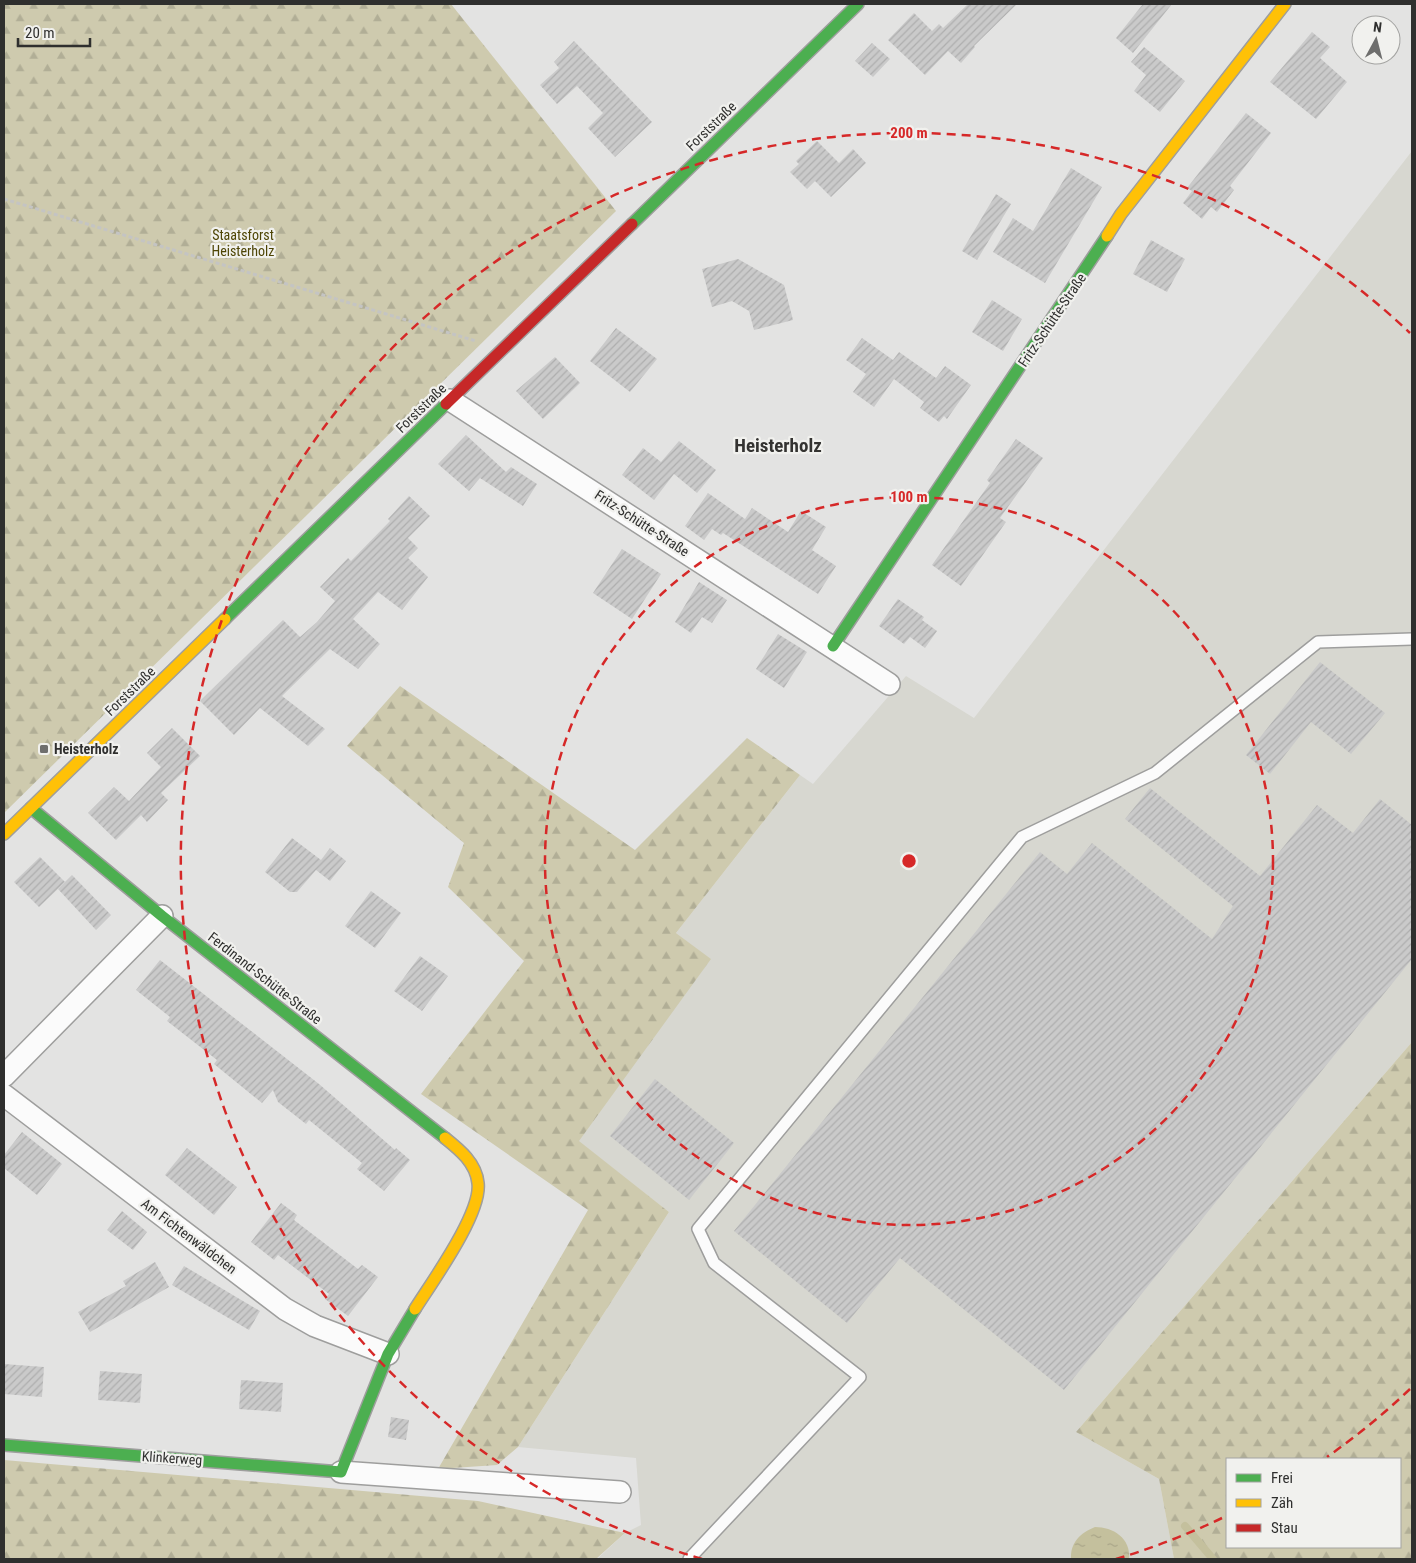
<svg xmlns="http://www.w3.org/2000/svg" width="1416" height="1563" font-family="'Roboto Condensed',sans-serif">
<defs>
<pattern id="forest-firs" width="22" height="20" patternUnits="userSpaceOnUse" patternTransform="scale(1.25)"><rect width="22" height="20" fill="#cecaae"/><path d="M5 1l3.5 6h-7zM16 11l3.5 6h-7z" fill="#b1ae96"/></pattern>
<pattern id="water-ripples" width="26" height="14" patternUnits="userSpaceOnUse" patternTransform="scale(1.25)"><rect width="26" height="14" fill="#c4c09d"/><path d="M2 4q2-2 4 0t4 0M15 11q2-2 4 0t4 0" fill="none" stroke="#a9a588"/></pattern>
<pattern id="building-hatch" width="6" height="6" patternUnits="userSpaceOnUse" patternTransform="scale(1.25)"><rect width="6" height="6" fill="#cacaca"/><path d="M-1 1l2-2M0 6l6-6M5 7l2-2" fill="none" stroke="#aeaeae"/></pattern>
</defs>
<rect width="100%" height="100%" fill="#e3e3e2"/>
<path fill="#d7d7d0" d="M 1412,151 L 1412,1042 L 1076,1432 L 1159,1479 L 1174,1559 L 597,1559 L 625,1533 L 641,1525 L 636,1458 L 518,1447 L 669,1212 L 578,1141 L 710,959 L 676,933 L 800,775 L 813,784 L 906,676 L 974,718 Z"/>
<g fill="url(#forest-firs)" fill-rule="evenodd">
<path d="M 4,4 L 451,4 L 616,211 L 4,813 Z"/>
<path d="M 400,686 L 635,850 L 747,738 L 800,775 L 676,933 L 711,959 L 579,1141 L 669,1212 L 518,1447 L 497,1465 L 438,1469 L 588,1210 L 421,1094 L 524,961 L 448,887 L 464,843 L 347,746 Z"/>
<path d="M 1412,1042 L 1412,1559 L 1174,1559 L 1159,1479 L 1076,1432 ZM 1227,1459 L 1400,1459 L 1400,1547 L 1227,1547 Z"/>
<path d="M 4,1460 L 478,1501 L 625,1533 L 596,1559 L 4,1559 Z"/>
</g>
<path fill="url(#water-ripples)" d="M 1095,1527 C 1113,1527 1131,1538 1129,1559 L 1071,1559 C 1070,1543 1080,1533 1095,1527 Z"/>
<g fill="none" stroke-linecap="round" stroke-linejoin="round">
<path stroke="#c4c09d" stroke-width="8" d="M 1185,1526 L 1213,1559"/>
</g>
<g fill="url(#building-hatch)">
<path d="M 968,4 L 1017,4 L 974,46 L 975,47 L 961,63 L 948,51 L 925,75 L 888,40 L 914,13 L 932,31 L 939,24 L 943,28 Z"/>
<path d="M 1143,4 L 1172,4 L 1133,53 L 1116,38 Z"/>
<path d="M 1312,32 L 1330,47 L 1320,58 L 1347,82 L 1316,119 L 1270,82 Z"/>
<path d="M 574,41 L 652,122 L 615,157 L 588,128 L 603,113 L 577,86 L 557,104 L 540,85 L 559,68 L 554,62 Z"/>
<path d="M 872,43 L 890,59 L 873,77 L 855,61 Z"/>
<path d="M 1144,47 L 1185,81 L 1160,112 L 1134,91 L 1146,75 L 1131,62 Z"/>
<path d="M 1246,113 L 1271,133 L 1230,186 L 1234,190 L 1217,212 L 1211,207 L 1202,219 L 1183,203 L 1192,191 L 1187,188 Z"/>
<path d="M 817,141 L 839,163 L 853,149 L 866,163 L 831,197 L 815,181 L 807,189 L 790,172 L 799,164 L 796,161 Z"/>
<path d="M 1071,168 L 1102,187 L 1045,283 L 993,252 L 1013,218 L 1033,231 Z"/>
<path d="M 996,194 L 1011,204 L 977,260 L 962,251 Z"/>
<path d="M 1151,240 L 1185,259 L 1167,292 L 1133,274 Z"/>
<path d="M 738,259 L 784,285 L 793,320 L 754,330 L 749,311 L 732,301 L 712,307 L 702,269 Z"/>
<path d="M 992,300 L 1022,319 L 1003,351 L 972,332 Z"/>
<path d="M 616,328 L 657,359 L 630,392 L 590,361 Z"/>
<path d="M 862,338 L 893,360 L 899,352 L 936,378 L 945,366 L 971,385 L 947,419 L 944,416 L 939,422 L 920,408 L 924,402 L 894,379 L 874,407 L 853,392 L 866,374 L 846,360 Z"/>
<path d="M 555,357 L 580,383 L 543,419 L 516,391 Z"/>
<path d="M 466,435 L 506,472 L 511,467 L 537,484 L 523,506 L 480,478 L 469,491 L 438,464 Z"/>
<path d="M 1016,439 L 1043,458 L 1000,518 L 1006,522 L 961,586 L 932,565 L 990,483 L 987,480 Z"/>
<path d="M 679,441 L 716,470 L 697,493 L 674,474 L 654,500 L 622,475 L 643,448 L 661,462 Z"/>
<path d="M 708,493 L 745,519 L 752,508 L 788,532 L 801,511 L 826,527 L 812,550 L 836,566 L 818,594 L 723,533 L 721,535 L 712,529 L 704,540 L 685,526 Z"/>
<path d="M 409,496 L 430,516 L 408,538 L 418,548 L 408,558 L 428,577 L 402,610 L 378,592 L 353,619 L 380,644 L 358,669 L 330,649 L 282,696 L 325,729 L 308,746 L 260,708 L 234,735 L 200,701 L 283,620 L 300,637 L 317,622 L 335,601 L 320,587 L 348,558 L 351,561 L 390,521 L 388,519 Z"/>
<path d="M 622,549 L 661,574 L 632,619 L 593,593 Z"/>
<path d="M 699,582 L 727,600 L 712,623 L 702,617 L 691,633 L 675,622 Z"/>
<path d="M 898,599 L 924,617 L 922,620 L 937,631 L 925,648 L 910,637 L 904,644 L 879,626 Z"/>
<path d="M 778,634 L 807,652 L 784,688 L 756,669 Z"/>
<path d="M 1320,662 L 1385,713 L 1351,754 L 1311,722 L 1270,774 L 1246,755 Z"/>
<path d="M 172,728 L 200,756 L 161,793 L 168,800 L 147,822 L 141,815 L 116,840 L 88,813 L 114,787 L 129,801 L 161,767 L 147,753 Z"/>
<path d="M 1150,788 L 1260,876 L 1317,805 L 1353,833 L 1380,799 L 1412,825 L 1412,959 L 1064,1390 L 900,1258 L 847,1323 L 734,1231 L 1040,852 L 1067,874 L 1092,843 L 1212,939 L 1233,906 L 1125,819 Z"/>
<path d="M 292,838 L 321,860 L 330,848 L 346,861 L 330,881 L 316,870 L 297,892 L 290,892 L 265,872 Z"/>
<path d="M 40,857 L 65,882 L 39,907 L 14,882 Z"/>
<path d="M 72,875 L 111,915 L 96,930 L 58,889 Z"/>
<path d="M 371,891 L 401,913 L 375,948 L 345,926 Z"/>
<path d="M 420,956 L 448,976 L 422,1011 L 394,991 Z"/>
<path d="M 160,960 L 319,1084 L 395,1150 L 396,1148 L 410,1160 L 384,1191 L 357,1169 L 362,1163 L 309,1120 L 306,1124 L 278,1102 L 273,1090 L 262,1103 L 214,1064 L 217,1060 L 167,1021 L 170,1017 L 136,990 Z"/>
<path d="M 655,1079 L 734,1143 L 689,1200 L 610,1136 Z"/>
<path d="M 22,1132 L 62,1164 L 37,1195 L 4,1168 L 4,1155 Z"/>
<path d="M 187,1148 L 237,1187 L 214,1215 L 165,1175 Z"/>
<path d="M 281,1203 L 297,1215 L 294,1220 L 358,1269 L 362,1265 L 378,1277 L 348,1316 L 325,1299 L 329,1294 L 278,1255 L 274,1260 L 251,1242 Z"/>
<path d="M 122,1211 L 147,1232 L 133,1250 L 107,1230 Z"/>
<path d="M 155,1262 L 169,1287 L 90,1332 L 78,1312 L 126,1286 L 123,1281 Z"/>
<path d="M 184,1266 L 260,1311 L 249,1330 L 172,1285 Z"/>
<path d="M 4,1364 L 44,1367 L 42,1397 L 4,1394 Z"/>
<path d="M 100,1371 L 142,1374 L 140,1403 L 98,1400 Z"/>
<path d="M 241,1380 L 283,1383 L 281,1412 L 239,1409 Z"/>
<path d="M 391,1417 L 409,1420 L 406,1440 L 388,1437 Z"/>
</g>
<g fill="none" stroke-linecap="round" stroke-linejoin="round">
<g stroke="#9e9e9d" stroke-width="14">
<path id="lane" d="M 689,1559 L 860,1377 L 714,1263 L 698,1229 L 1022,837 L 1155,773 L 1318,642 L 1412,639"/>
</g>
<g stroke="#9e9e9d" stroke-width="24">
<g id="street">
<path d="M 450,400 L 889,684"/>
<path d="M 4,1076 L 162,916"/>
<path d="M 4,1095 L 285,1309 L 315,1326 L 388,1354"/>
<path d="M 341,1472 L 620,1492"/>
</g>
</g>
<g stroke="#9e9e9d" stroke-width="14">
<g id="fast">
<path d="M 632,224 L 858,4"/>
<path d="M 225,619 L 446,404"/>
<path d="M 833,646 L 1107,236"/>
<path d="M 31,808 L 162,916 L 445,1138"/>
<path d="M 4,1445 L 341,1472 L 388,1354 L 415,1309"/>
</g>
</g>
<g stroke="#9e9e9d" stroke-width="14">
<g id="slow">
<path d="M 1107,236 L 1121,214 L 1285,4"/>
<path d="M 4,834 L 225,619"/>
<path d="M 415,1309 C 432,1282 482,1213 478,1183 C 476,1163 460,1150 445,1138"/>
</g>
</g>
<g stroke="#9e9e9d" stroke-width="14">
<path id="jam" d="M 446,404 L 632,224"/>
</g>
<path stroke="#c4c4c3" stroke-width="3" stroke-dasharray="4 2.5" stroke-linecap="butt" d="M 4,199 L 476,341"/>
<use href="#lane" stroke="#fbfbfb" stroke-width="11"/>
<use href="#street" stroke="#fbfbfb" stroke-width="21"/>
<use href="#fast" stroke="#4caf50" stroke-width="11"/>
<use href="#slow" stroke="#ffc107" stroke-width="11"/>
<use href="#jam" stroke="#c62828" stroke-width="11"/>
</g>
<g fill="none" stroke="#d62828" stroke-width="2.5" stroke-dasharray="9 6">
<circle cx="909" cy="861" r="364"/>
<path d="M1410 1389A728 728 0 0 1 1327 1457M1222 1518A728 728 0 0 1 1116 1559M702 1559A728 728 0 1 1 1410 333"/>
</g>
<rect fill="#6e6e6d" stroke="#f1f1ee" stroke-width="2" x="39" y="744" width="10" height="10" rx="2.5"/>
<g text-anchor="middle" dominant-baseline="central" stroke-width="4.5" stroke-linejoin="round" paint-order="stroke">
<g font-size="14" fill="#2f2f2e" stroke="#f1f1ee">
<text transform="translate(711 126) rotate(-44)">Forststraße</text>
<text transform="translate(1052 320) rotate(-56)">Fritz-Schütte-Straße</text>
<text transform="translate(421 408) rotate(-44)">Forststraße</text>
<text transform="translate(642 523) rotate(33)">Fritz-Schütte-Straße</text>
<text transform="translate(130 691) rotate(-44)">Forststraße</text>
<text transform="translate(265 978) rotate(38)">Ferdinand-Schütte-Straße</text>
<text transform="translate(189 1236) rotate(37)">Am Fichtenwäldchen</text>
<text transform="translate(172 1458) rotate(4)">Klinkerweg</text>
</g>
<g font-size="14" fill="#4e4505" stroke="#f1f1ee">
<text x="243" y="235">Staatsforst<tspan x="243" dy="16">Heisterholz</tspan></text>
</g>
<g font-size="14" font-weight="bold" fill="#2f2f2e" stroke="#f1f1ee" text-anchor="start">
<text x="54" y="749">Heisterholz</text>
</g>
<g font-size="19" font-weight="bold" fill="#343331" stroke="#f1f1ee">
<text x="778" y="445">Heisterholz</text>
</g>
</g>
<circle cx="909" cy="861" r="8" fill="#d62828" stroke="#f1f1ee" stroke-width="2.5"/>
<g font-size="15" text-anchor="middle" font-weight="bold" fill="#d62828" stroke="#f1f1ee" stroke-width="4.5" stroke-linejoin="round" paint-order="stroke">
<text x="909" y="138">200 m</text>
<text x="909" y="502">100 m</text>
</g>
<rect width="1416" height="1563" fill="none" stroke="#2f2f2e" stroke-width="10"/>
<rect x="1226" y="1458" width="175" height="90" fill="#f1f1ee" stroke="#a3a3a1"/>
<rect x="1236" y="1474" width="25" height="8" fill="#4caf50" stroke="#a3a3a1"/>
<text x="1271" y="1483" font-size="15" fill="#2f2f2e">Frei</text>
<rect x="1236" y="1499" width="25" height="8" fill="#ffc107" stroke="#a3a3a1"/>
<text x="1271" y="1508" font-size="15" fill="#2f2f2e">Zäh</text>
<rect x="1236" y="1524" width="25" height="8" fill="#c62828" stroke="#a3a3a1"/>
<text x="1271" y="1533" font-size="15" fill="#2f2f2e">Stau</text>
<g transform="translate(1376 40) rotate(7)"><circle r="24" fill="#f1f1ee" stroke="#a3a3a1"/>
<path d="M0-4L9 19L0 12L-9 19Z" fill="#6e6e6d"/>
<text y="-8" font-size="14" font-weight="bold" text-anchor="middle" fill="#2f2f2e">N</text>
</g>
<path d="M18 38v8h72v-8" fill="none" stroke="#2f2f2e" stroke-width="2.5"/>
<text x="25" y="38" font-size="15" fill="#2f2f2e" stroke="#f1f1ee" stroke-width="4" paint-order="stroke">20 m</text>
</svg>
